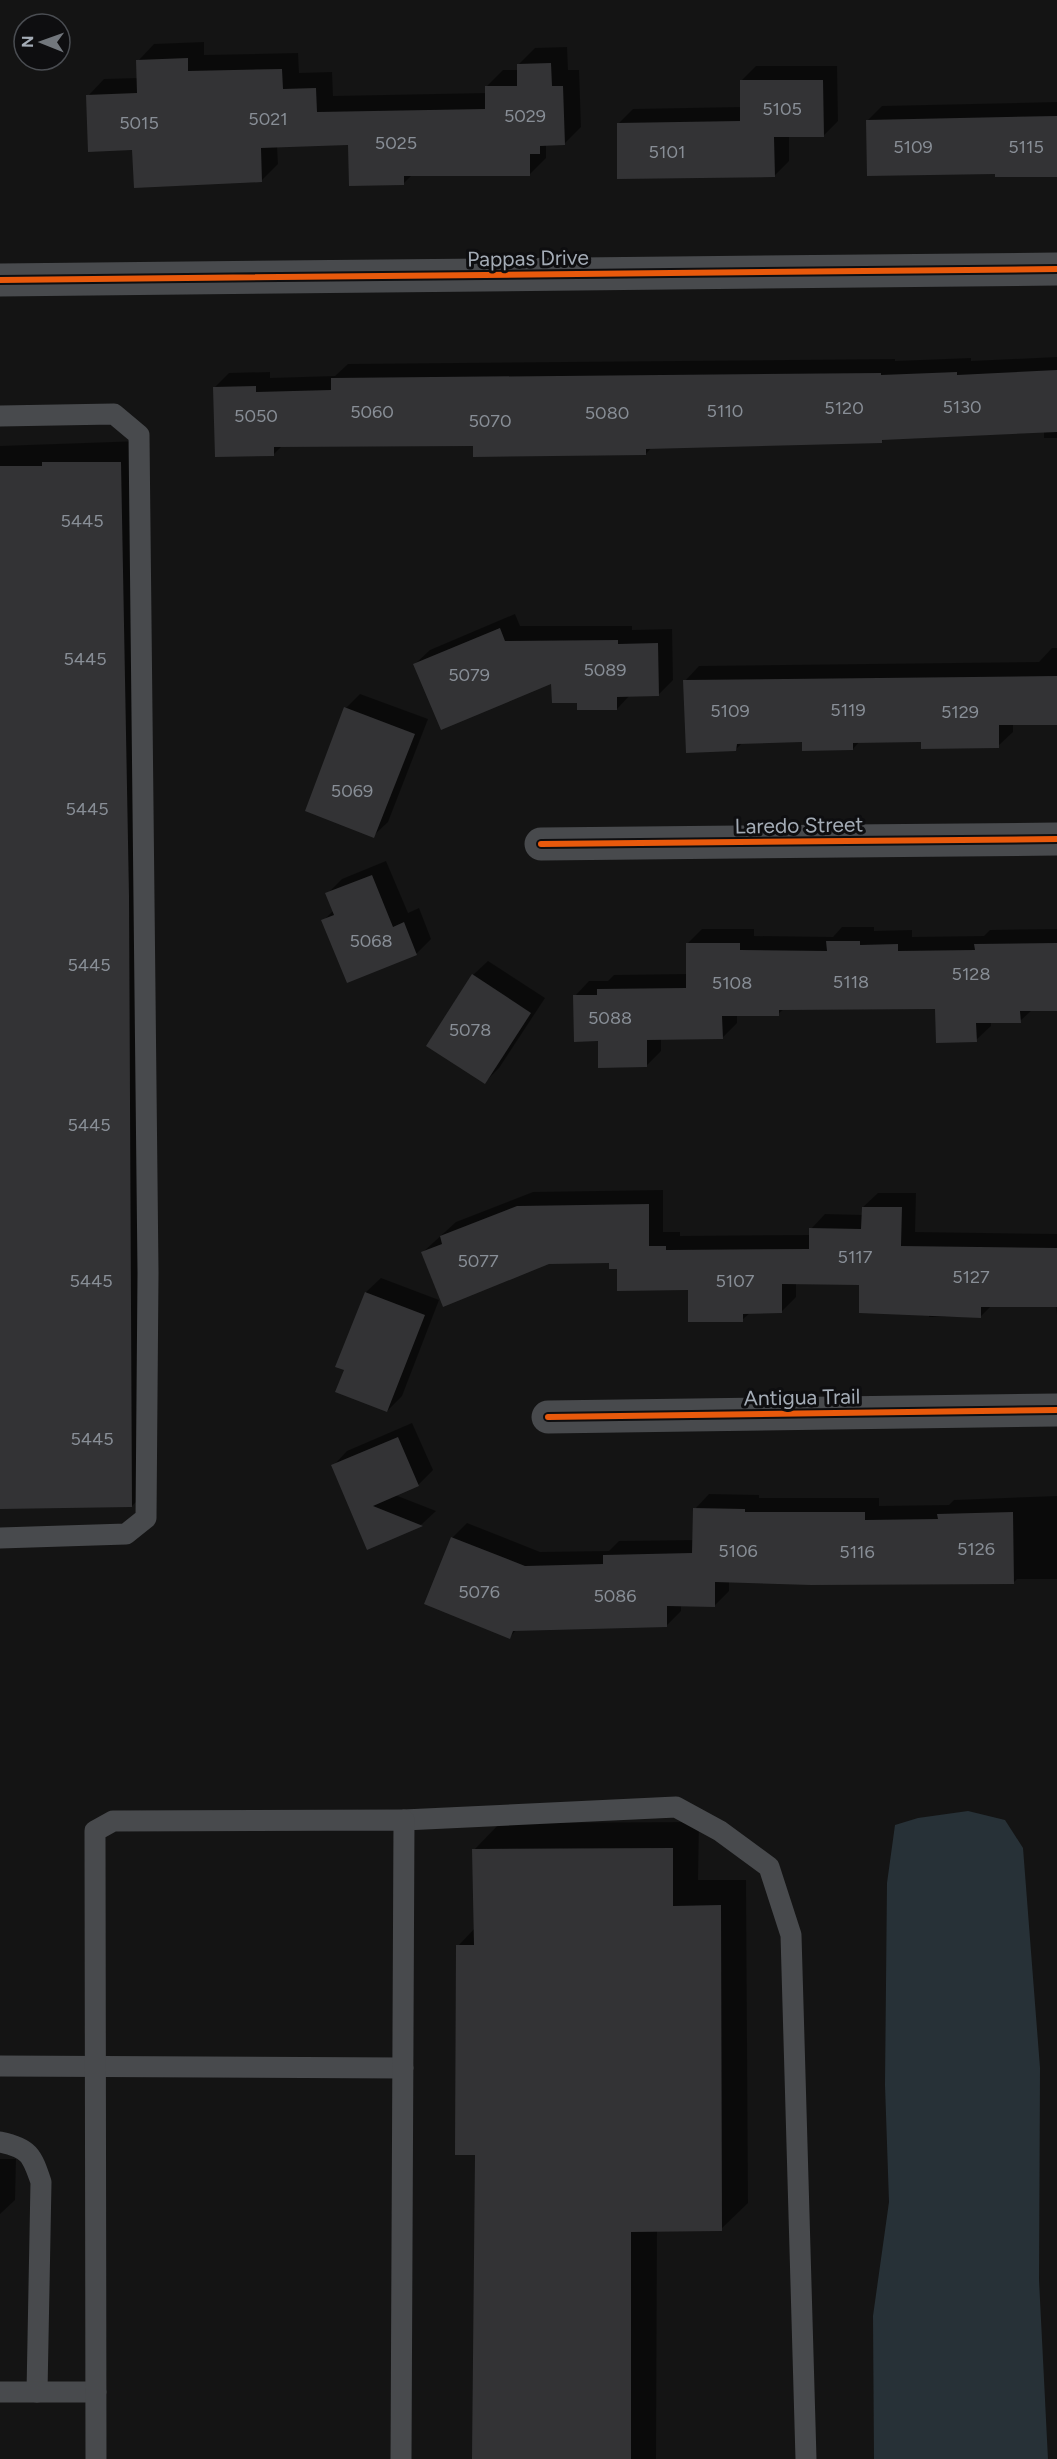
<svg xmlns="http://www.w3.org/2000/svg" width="1057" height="2459" font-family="Figtree,sans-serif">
<rect width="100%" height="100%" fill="#141414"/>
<path fill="#273137" d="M 968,1811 L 1005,1820 L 1023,1848 L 1040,2068 L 1039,2280 L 1048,2459 L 874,2459 L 873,2316 L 889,2202 L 885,2085 L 887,1883 L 895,1825 L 918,1818 Z"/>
<g fill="#0007">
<path d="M 204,42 L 204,55 L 298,53 L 299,73 L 332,72 L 333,96 L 487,93 L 486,87 L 503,70 L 518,70 L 518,65 L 535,48 L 567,47 L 568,70 L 579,70 L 581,127 L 564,144 L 546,145 L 546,158 L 529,175 L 412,175 L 404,183 L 350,143 L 277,146 L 278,164 L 261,181 L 133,149 L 88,96 L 104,79 L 138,78 L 138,61 L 154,44 Z"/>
<path d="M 756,66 L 837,66 L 838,121 L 823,136 L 789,136 L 789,161 L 774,176 L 618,124 L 633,109 L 741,107 L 741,81 Z"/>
<path d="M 1057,102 L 1057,175 L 997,172 L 867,121 L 882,106 Z"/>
<path d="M 1057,357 L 1057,438 L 1044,438 L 1044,432 L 884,439 L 882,441 L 652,447 L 646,454 L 474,445 L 282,446 L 274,454 L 215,387 L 229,373 L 270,372 L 270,378 L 335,376 L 348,364 L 895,359 L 895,361 L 971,358 L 971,361 Z"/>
<path d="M 141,441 L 153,1485 L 132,1506 L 0,1507 L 0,446 Z"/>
<path d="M 515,614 L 520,626 L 632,626 L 632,630 L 672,629 L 673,680 L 658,695 L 630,695 L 617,709 L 579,702 L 553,682 L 415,664 L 430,650 Z"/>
<path d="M 1052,648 L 1057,648 L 1057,723 L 1013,724 L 1013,732 L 998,746 L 923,741 L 860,741 L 853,749 L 803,740 L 743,742 L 736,749 L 685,681 L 699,666 L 1039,662 Z"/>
<path d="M 360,694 L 428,719 L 388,822 L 373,836 L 346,708 Z"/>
<path d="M 386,861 L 408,913 L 419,908 L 431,939 L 417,953 L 347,981 L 323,921 L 334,910 L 327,894 L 342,879 Z"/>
<path d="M 842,927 L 874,927 L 874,931 L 912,930 L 912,937 L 984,936 L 990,930 L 1057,929 L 1057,1009 L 1032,1010 L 1020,1021 L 991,1022 L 991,1026 L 976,1040 L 937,1007 L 784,1009 L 778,1014 L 737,1014 L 737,1023 L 722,1038 L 661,1038 L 661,1051 L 646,1066 L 599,1040 L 575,996 L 589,981 L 608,981 L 614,975 L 687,974 L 687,944 L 702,929 L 754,929 L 754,936 L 833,937 Z"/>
<path d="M 488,961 L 545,998 L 499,1068 L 485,1082 L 473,975 Z"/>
<path d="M 663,1190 L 663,1232 L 680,1232 L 680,1236 L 810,1235 L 811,1229 L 825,1214 L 863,1215 L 863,1207 L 878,1193 L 916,1193 L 915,1232 L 1057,1234 L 1057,1315 L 1056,1305 L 992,1305 L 980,1317 L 929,1317 L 929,1313 L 861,1284 L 796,1283 L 796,1297 L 781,1312 L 751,1312 L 742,1320 L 689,1288 L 618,1268 L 611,1262 L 423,1252 L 456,1222 L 533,1192 Z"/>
<path d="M 381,1278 L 439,1300 L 402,1396 L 387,1411 L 345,1369 L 337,1366 L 366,1292 Z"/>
<path d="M 412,1423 L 433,1470 L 418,1485 L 395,1495 L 436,1511 L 422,1524 L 368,1548 L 333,1466 L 347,1451 Z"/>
<path d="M 709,1494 L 759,1495 L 759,1498 L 879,1498 L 879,1506 L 949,1505 L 954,1500 L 1057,1496 L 1057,1579 L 1017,1579 L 1014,1582 L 729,1581 L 729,1591 L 714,1606 L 681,1605 L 681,1611 L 667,1625 L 517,1629 L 510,1637 L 452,1538 L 467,1523 L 540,1552 L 609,1551 L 619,1541 L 694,1540 L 695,1509 Z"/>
<path d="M 699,1822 L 698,1880 L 746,1880 L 748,2203 L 721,2229 L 657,2230 L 656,2459 L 473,2459 L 477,2154 L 458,1946 L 475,1928 L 474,1850 L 500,1823 Z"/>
<path d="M 0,2159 L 16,2159 L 15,2200 L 0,2214 Z"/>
</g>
<g fill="#333335">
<path d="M 188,58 L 188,71 L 282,69 L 283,89 L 316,88 L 317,112 L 485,109 L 485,86 L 517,86 L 517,64 L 551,63 L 552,86 L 563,86 L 565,145 L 540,146 L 540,154 L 530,154 L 530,176 L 404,176 L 404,185 L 349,186 L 348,145 L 261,148 L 262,182 L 134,188 L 132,150 L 88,152 L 86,95 L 137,93 L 136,60 Z"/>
<path d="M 740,80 L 823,80 L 824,137 L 774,137 L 775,177 L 617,179 L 617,123 L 740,121 Z"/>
<path d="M 1057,116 L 1057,177 L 995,177 L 995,174 L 867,176 L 866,120 Z"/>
<path d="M 1057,370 L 1057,432 L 882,440 L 882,443 L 646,449 L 646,455 L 473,457 L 473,446 L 274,447 L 274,456 L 215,457 L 213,387 L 256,386 L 256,392 L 331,390 L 331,378 L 881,373 L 881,375 L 957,372 L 957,375 Z"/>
<path d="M 42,462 L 121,462 L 129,896 L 132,1507 L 0,1509 L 0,466 L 42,466 Z"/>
<path d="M 500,628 L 505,641 L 618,640 L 618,644 L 658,643 L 659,696 L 617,697 L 617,710 L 577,710 L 577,703 L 552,703 L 551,684 L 441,730 L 413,664 Z"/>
<path d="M 1057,676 L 1057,725 L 999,725 L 999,748 L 921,749 L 921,742 L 853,743 L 853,750 L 802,751 L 802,742 L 737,744 L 736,751 L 686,753 L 683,680 Z"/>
<path d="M 344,707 L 415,734 L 374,838 L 305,811 Z"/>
<path d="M 372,875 L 393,927 L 404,922 L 417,955 L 347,983 L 321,920 L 334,915 L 325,893 Z"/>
<path d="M 826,941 L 860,941 L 860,945 L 898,944 L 898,951 L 975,950 L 974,944 L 1057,943 L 1057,1011 L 1020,1011 L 1021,1023 L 976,1023 L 977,1042 L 936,1043 L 935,1009 L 779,1010 L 779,1016 L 722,1016 L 723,1039 L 647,1040 L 647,1067 L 598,1068 L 598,1041 L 574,1042 L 573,995 L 597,995 L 597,989 L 686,988 L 686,943 L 740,943 L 740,950 L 827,951 Z"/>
<path d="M 472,974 L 531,1013 L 485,1084 L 426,1046 Z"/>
<path d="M 649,1204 L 649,1246 L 666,1246 L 666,1250 L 809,1249 L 809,1228 L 861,1229 L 862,1207 L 902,1207 L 901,1246 L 1057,1248 L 1057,1307 L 981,1307 L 981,1318 L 859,1313 L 859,1285 L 782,1284 L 782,1313 L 743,1314 L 743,1322 L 688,1322 L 688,1290 L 617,1291 L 617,1269 L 609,1269 L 609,1263 L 549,1264 L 443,1307 L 421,1252 L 442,1244 L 440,1236 L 517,1206 Z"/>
<path d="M 365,1292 L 425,1315 L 387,1412 L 335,1392 L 344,1370 L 335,1367 Z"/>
<path d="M 398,1437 L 419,1486 L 373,1506 L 423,1526 L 367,1550 L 331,1465 Z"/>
<path d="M 693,1508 L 745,1509 L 745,1512 L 865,1512 L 865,1520 L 938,1519 L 937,1514 L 1013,1512 L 1014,1584 L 811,1585 L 715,1582 L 715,1607 L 667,1606 L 667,1627 L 513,1631 L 510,1639 L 424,1604 L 451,1537 L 525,1566 L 603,1564 L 603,1555 L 692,1553 Z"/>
<path d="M 673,1848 L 673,1906 L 721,1905 L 722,2231 L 631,2232 L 631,2459 L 472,2459 L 475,2155 L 455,2155 L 456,1945 L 474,1945 L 472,1849 Z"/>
</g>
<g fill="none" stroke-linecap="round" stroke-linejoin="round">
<g stroke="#484a4d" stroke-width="21">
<path d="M 0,416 L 114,414 L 139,435 L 148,1273 L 146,1518 L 126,1534 L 0,1538"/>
<path d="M 404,1820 L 676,1807 L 720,1831 L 769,1867 L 791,1935 L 806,2459"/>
<path d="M 0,2066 L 403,2068"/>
<path d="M 0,2142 C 29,2148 32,2155 41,2182 L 37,2392"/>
<path d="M 0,2392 L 96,2392"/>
<path d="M 96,2459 L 95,1831 L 113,1821 L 404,1820 L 401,2459"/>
</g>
<g stroke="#484a4d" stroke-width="33">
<path d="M 0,280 L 1057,269"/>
<path d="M 541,844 L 1057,839"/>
<path d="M 548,1417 L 1057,1410"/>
</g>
<g stroke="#0e0e10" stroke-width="10">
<g id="cycleway">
<path d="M 0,280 L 1057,269"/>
<path d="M 541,844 L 1057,839"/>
<path d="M 548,1417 L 1057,1410"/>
</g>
</g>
<use href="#cycleway" stroke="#e8590c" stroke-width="6"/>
</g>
<g text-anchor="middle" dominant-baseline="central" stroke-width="6" stroke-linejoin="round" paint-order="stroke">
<g font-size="18" fill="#888e96">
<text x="782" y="109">5105</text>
<text x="525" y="116">5029</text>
<text x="268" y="119">5021</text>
<text x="139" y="123">5015</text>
<text x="396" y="143">5025</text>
<text x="913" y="147">5109</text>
<text x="1026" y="147">5115</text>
<text x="667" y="152">5101</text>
<text x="962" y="407">5130</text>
<text x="844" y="408">5120</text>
<text x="725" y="411">5110</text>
<text x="372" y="412">5060</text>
<text x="607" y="413">5080</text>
<text x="256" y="416">5050</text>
<text x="490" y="421">5070</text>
<text x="82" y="521">5445</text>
<text x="85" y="659">5445</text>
<text x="605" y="670">5089</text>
<text x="469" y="675">5079</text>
<text x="848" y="710">5119</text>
<text x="730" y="711">5109</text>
<text x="960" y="712">5129</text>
<text x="352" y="791">5069</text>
<text x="87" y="809">5445</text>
<text x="371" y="941">5068</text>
<text x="89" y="965">5445</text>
<text x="971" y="974">5128</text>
<text x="851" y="982">5118</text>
<text x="732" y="983">5108</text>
<text x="610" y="1018">5088</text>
<text x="470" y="1030">5078</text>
<text x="89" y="1125">5445</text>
<text x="855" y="1257">5117</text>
<text x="478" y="1261">5077</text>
<text x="971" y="1277">5127</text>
<text x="91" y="1281">5445</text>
<text x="735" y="1281">5107</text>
<text x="92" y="1439">5445</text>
<text x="976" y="1549">5126</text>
<text x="738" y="1551">5106</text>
<text x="857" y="1552">5116</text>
<text x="479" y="1592">5076</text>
<text x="615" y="1596">5086</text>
</g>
<g font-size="21" fill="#a4acb6" stroke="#0e0e10">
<text transform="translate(528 258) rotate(-1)">Pappas Drive</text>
<text transform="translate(799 825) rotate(-1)">Laredo Street</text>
<text transform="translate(802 1397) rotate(-1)">Antigua Trail</text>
</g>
</g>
<g transform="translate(42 42) rotate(271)"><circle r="28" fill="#0e0e10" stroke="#4a4d52" stroke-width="1.5"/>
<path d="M0-4.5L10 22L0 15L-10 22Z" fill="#72777d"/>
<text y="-9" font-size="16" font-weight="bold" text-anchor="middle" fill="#a4acb6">N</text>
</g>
</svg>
